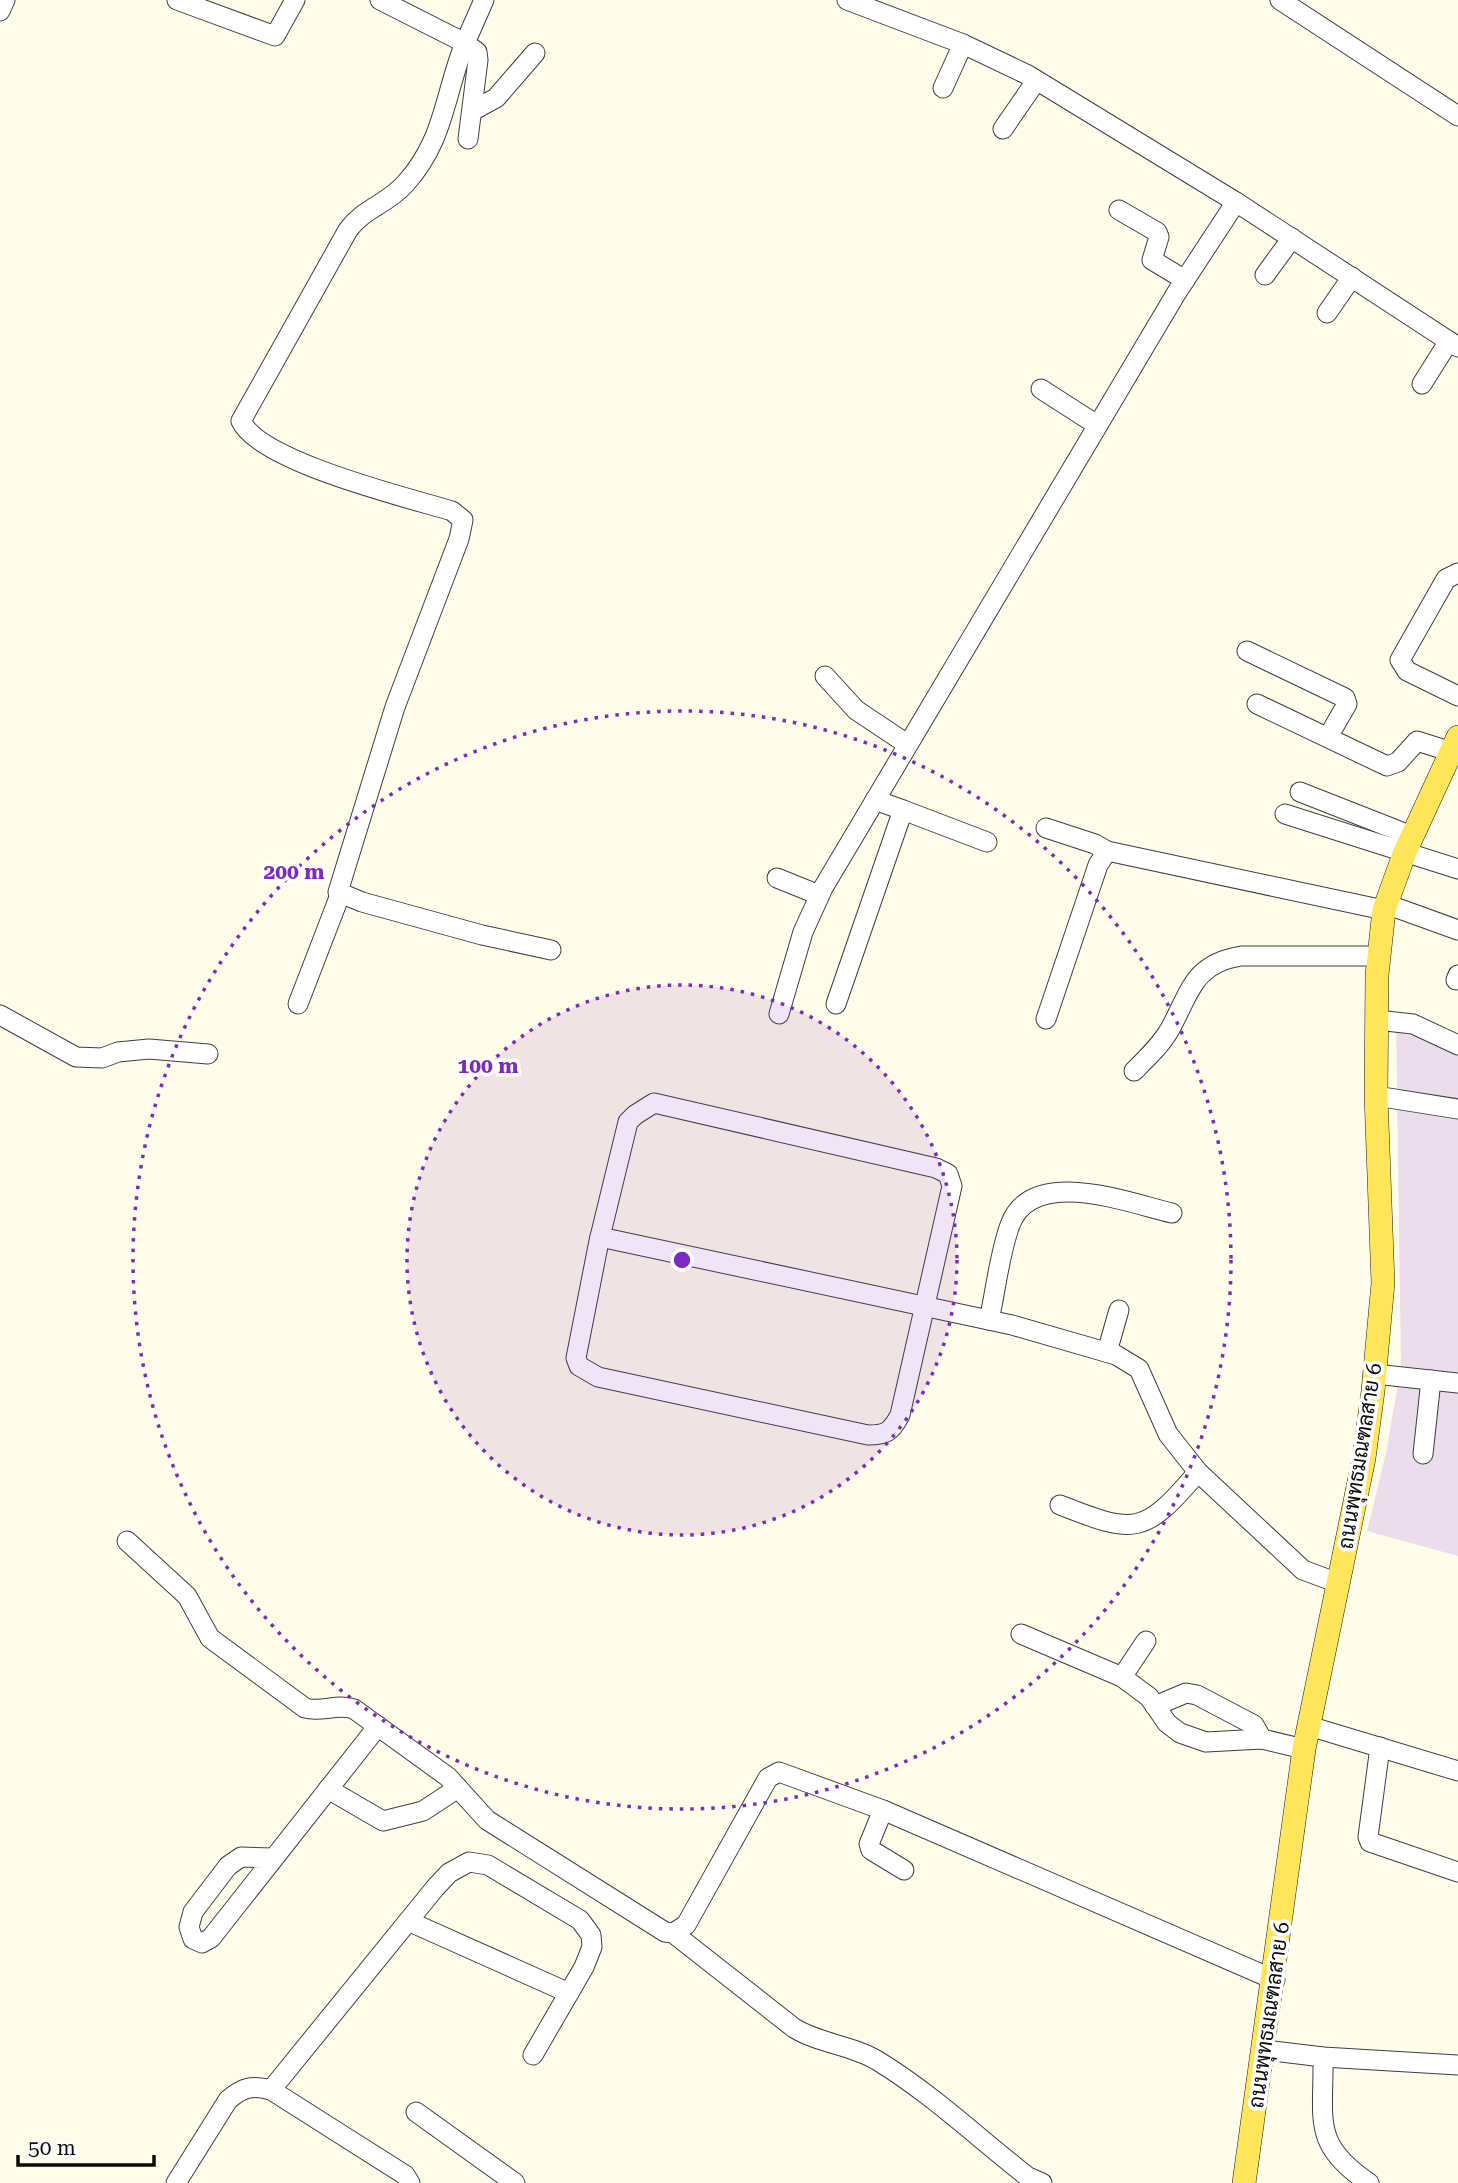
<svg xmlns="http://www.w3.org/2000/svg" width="1458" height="2183" font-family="'Roboto Serif',Sarabun,serif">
<rect width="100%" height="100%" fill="#fffde9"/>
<path fill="#ebddeb" d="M 1396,1018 L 1458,1047 L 1458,1556 L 1367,1531 L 1386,1453 L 1401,1367 Z"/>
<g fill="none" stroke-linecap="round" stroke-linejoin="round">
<g stroke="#3e3e3e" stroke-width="21">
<g id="minor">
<path d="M 177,0 L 275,36 L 295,0"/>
<path d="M 380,0 L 465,43 C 444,95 445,140 405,184 C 386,205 364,208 348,230 L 241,421 C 260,462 409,498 452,511 L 463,520 L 459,539 L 395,707 L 338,892 L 362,902 L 482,935 L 551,950"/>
<path d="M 847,0 L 963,44 L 1028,75 L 1236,202 L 1458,347"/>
<path d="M 1280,0 L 1458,116"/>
<path d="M 0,11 L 5,0"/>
<path d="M 943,88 L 963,44"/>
<path d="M 472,111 L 496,98 L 535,53"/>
<path d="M 1003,129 L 1036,81"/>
<path d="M 468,139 L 478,60 L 477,52 L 465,43 L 484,0"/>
<path d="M 1119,210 L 1157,232 L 1159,237 L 1152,260 L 1185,280"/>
<path d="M 1265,275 L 1292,238"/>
<path d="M 1327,313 L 1352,277"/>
<path d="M 1422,384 L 1449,341"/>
<path d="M 1041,389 L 1097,425"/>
<path d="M 1458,573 L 1446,579 L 1400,660 L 1407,671 L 1458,696"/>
<path d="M 1247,651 L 1345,698 L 1347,704 L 1328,737"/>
<path d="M 825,676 L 856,710 L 907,744"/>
<path d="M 1257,704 L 1387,766 L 1398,762 L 1417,741 L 1458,754"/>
<path d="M 1300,792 L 1412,836"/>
<path d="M 903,810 L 987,842"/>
<path d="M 1285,814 L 1458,869"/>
<path d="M 1046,828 L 1095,844 L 1107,851"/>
<path d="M 777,878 L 819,895"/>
<path d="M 1386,904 L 1458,930"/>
<path d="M 1456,980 L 1458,975"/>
<path d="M 298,1004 L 340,895"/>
<path d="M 836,1004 L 903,810 L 875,800"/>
<path d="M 779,1014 L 803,932 L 823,888 L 1177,292 L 1236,202"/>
<path d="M 0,1015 L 76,1057 L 102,1058 L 118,1052 L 149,1049 L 208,1054"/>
<path d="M 1046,1019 L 1098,865 L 1107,851 L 1384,910"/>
<path d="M 1377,1020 L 1413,1024 L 1458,1045"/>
<path d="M 1134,1071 C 1147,1058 1161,1045 1170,1029 C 1191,991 1193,964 1241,956 L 1379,956"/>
<path d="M 1376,1096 L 1458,1109"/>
<path d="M 654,1103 L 936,1168 L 948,1174 L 952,1186 L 900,1415 C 891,1432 886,1435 868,1435 L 598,1377 L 579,1366 L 576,1358 L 599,1241 L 628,1122 L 635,1115 Z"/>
<path d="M 600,1237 L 1012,1325 L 1116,1355 L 1139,1369 L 1168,1434 L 1198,1472 L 1303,1570 L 1338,1583"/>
<path d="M 989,1320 C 996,1290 999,1255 1010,1225 C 1032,1165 1128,1203 1172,1213"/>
<path d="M 1107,1352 L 1119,1310"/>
<path d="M 1375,1374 L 1458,1383"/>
<path d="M 1423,1454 L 1431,1380"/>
<path d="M 1060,1505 C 1136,1535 1144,1535 1198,1472"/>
<path d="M 127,1541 L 187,1596 L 210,1638 L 305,1708 C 322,1713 337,1703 354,1709 L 448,1777 L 487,1820 L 665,1932 L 673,1933 L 794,2028 C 820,2044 852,2045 878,2061 C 932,2094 978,2138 1028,2177 L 1042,2183"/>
<path d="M 1021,1634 L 1122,1677 L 1149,1697 L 1167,1723 L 1180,1733 L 1206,1742 L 1262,1739 L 1304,1749"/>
<path d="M 1122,1677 L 1146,1641"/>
<path d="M 1155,1706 L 1186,1693 L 1197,1695 L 1254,1725 L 1262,1739"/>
<path d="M 1309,1726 L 1458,1771"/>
<path d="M 1380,1747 L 1368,1837 L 1370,1842 L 1458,1872"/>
<path d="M 328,1789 L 383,1821 L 423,1811 L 458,1788"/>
<path d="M 883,1810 L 869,1844 L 871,1850 L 904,1870"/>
<path d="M 273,1858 L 241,1857 L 228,1866 L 193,1912 L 189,1927 L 193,1939 L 202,1943 L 211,1938 L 378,1726"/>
<path d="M 408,1921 L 569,1993"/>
<path d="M 673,1933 L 686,1925 L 768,1778 L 779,1772 L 883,1810 L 1275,1980"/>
<path d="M 1265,2050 L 1323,2057 L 1458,2065"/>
<path d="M 1323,2057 C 1324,2120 1311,2144 1369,2183"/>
<path d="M 271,2090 L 435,1888 L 449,1873 L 469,1862 L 488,1865 L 580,1920 L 591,1935 L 592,1947 L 584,1967 L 533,2055"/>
<path d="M 416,2112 L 515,2183"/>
<path d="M 176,2183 L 228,2100 C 243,2087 252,2085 271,2090 L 405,2175 L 410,2183"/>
</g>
</g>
<g stroke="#1c1c1c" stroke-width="24">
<path id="major" d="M 1244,2183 L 1304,1749 L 1364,1458 L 1373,1391 L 1383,1283 L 1376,1096 L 1377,975 L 1384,910 L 1405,852 L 1458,737"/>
</g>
<use href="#minor" stroke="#fff" stroke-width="19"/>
<use href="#major" stroke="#ffe559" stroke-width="23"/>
</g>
<circle cx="682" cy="1260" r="275" fill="#7b2cbf" fill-opacity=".12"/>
<g fill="none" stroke="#7b2cbf" stroke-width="3.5" stroke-dasharray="3.5 7">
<circle cx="682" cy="1260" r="275"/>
<circle cx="682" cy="1260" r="549"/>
</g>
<g text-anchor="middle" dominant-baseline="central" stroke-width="7" stroke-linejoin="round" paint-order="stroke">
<g font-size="21" fill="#0b0b0b" stroke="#fff">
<text transform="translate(1360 1456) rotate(-81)">ถนนพุทธมณฑลสาย 6</text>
<text transform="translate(1269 2015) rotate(-82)">ถนนพุทธมณฑลสาย 6</text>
</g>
</g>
<circle cx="682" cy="1260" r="10" fill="#7b2cbf" stroke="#fff" stroke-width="3.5"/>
<g font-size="21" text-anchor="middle" font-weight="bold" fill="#7b2cbf" stroke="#fff" stroke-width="7" stroke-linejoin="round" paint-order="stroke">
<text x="294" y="879">200 m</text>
<text x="488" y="1073">100 m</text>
</g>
<path d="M18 2155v10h136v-10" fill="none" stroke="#0b0b0b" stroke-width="3.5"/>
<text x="28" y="2155" font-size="21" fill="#0b0b0b" stroke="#ffffff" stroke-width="5" paint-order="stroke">50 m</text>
</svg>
